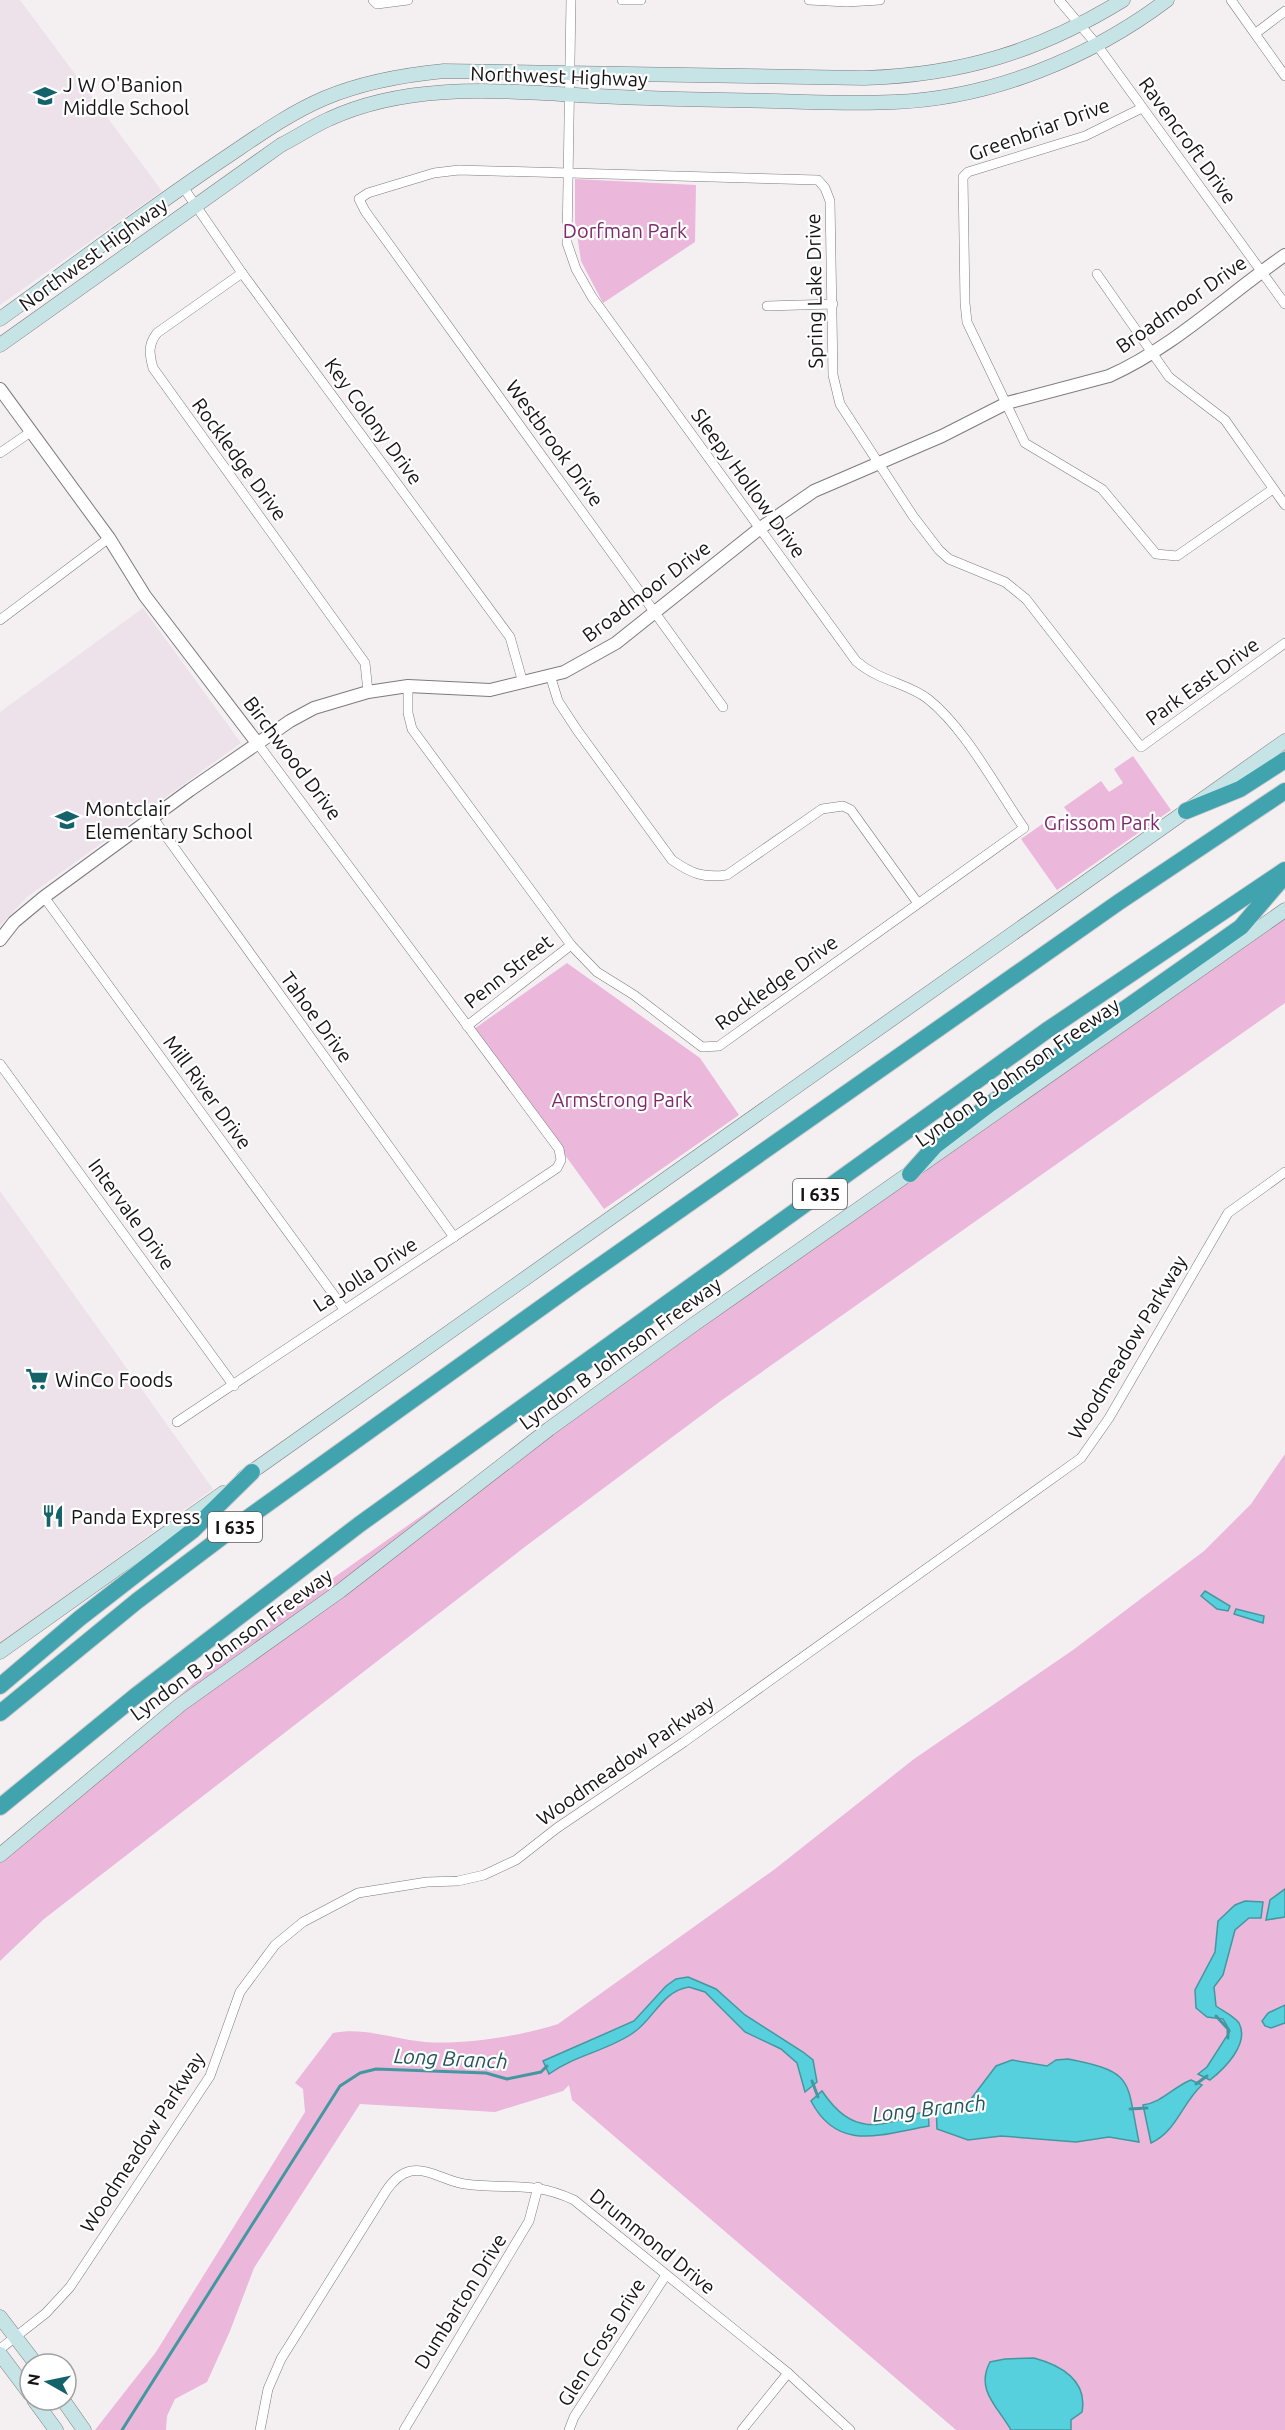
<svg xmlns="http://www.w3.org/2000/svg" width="1285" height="2430" font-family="Ubuntu,sans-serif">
<rect width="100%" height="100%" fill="#f4f0f2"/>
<g fill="#ede2e9">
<path d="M 0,0 L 20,0 L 162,191 L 0,305 Z"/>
<path d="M 143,608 L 241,743 L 27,897 L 0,926 L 0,712 Z"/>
<path d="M 0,1191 L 213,1489 L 0,1643 Z"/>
</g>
<g fill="#ebb7db">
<path d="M 575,179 L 696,185 L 695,242 L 603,303 L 581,261 L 575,221 Z"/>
<path d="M 1133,756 L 1171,810 L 1057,890 L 1021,839 L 1051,818 L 1058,828 L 1072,818 L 1064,807 L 1101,781 L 1109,792 L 1123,783 L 1114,769 Z"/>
<path d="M 1285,908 L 1285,1003 L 722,1400 L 526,1546 L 44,1919 L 0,1961 L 0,1858 L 228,1652 Z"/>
<path d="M 567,963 L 700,1058 L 739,1115 L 604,1209 L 474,1029 Z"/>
<path d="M 1285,1454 L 1285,2430 L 956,2430 L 572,2100 L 569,2085 L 563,2091 L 495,2112 L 360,2104 L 254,2268 L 230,2331 L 207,2382 L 175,2399 L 167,2416 L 166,2430 L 95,2430 L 156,2352 L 305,2112 L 303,2089 L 295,2083 L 333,2033 C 364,2027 394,2039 425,2042 C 464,2045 521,2036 558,2024 L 775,1869 L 914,1759 L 1073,1650 L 1204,1551 L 1251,1504 Z"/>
</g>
<g fill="#56d0dc" stroke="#4398a0" stroke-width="1.5">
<path d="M 1205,1591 L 1230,1606 L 1228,1611 L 1217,1609 L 1201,1596 Z"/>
<path d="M 1236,1609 L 1264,1616 L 1263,1623 L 1234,1614 Z"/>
<path d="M 1285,1889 L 1285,1917 L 1266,1920 L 1270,1900 Z"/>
<path d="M 1245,1901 L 1263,1902 L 1261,1918 L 1249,1918 L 1235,1930 L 1223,1975 L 1214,1987 L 1216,2006 C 1223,2011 1234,2016 1239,2023 C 1250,2044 1224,2069 1210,2080 L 1198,2074 L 1207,2067 L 1230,2031 L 1223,2019 L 1207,2017 L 1196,2008 L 1195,1990 L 1215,1952 L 1218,1921 L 1235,1905 Z"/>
<path d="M 688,1977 L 716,1989 L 745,2015 L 803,2052 L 813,2060 L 817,2082 L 805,2092 L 797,2063 L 781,2049 L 745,2032 L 705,1992 L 689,1987 C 662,1991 654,2019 633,2033 C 607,2051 575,2055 549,2074 L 543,2061 L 634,2021 L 666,1986 L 676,1979 Z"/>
<path d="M 1285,2005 L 1285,2023 L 1271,2028 L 1265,2026 L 1262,2021 L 1268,2013 Z"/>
<path d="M 1068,2059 C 1136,2072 1126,2080 1139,2142 L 1109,2137 L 1076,2142 L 1001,2136 L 968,2140 L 937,2129 L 936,2106 L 947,2110 L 968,2103 L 996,2066 L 1012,2060 L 1047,2066 L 1056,2060 Z"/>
<path d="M 1191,2080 L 1202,2085 C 1182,2103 1177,2131 1151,2143 L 1143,2105 C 1163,2102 1173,2087 1191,2080 Z"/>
<path d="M 822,2091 C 854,2138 880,2127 928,2110 L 929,2126 C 882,2134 838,2153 811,2101 Z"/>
<path d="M 1034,2358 C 1060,2365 1088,2380 1082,2412 L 1071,2420 L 1071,2430 L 1011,2430 C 998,2407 975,2390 990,2362 L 1005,2359 Z"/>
</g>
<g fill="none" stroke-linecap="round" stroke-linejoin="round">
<g stroke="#4398a0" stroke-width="3">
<path d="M 1216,2016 L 1228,2029 L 1228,2038"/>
<path d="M 812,2081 L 818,2097"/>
<path d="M 1196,2084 L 1207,2076"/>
<path d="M 1130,2109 L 1147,2108"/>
<path d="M 122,2430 L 340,2086 L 360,2073 L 376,2069 L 486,2073 L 507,2079 L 541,2072 L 547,2066"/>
</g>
<g stroke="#7f7b7d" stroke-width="10">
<g id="minor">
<path d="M 373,0 L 377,4 L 408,0"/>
<path d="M 622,0 L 641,0"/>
<path d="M 809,0 L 847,2 L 880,0"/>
<path d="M 1059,0 L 1097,45 L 1285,304"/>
<path d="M 1231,0 L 1285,76"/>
<path d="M 1256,33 L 1285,11"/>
<path d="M 1142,108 L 1085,136 L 968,172 L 963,177 L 965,303 L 967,322 L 1025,443 L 1102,489 L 1156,554 L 1177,556 L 1273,489"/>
<path d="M 183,187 L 242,273 L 510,637 L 523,683"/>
<path d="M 242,273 L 157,333 C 148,345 149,353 153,368 L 365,663 L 368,692"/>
<path d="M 1097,274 L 1169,377 L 1225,420 L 1285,505"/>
<path d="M 767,306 L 833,304"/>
<path d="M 0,453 L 32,431"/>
<path d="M 0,620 L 109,538"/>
<path d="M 550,675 L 558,701 L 577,730 L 672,860 C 692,874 703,878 727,875 L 822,809 L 843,806 L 851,810 L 917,902"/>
<path d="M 408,686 L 408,713 L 412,729 L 571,945 L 597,972 L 634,995 L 702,1047 L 719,1046 L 1024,828 C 997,789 965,728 928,699 C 908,683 880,682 856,661 L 592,297 L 576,269 L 567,243 L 571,0"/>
<path d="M 723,707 L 365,211 L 359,199 L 368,193 L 434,173 L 459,170 L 818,180 L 825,188 L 830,201 L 833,375 L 840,404 L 913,516 L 939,550 L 949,559 L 1005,582 L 1026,599 L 1141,747 L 1285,643"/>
<path d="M 153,818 L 454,1237"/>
<path d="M 44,897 L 344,1309"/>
<path d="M 467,1026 L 571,945"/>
<path d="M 0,1064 L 234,1386"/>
<path d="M 177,1422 L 557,1168 L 561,1160 L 559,1149 L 258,744"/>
<path d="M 0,2349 L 46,2313 L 70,2287 L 210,2076 L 240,1992 L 275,1945 L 303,1922 L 358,1893 L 427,1882 L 458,1881 L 484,1875 L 516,1860 L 557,1828 L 684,1742 L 1081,1458 L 1109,1418 L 1228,1213 L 1285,1172"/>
<path d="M 260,2430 L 268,2389 L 281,2359 L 386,2191 C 392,2182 400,2173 411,2171 C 430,2168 447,2182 465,2184 C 508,2190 531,2180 574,2200 L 788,2373 L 850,2430"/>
<path d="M 404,2430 L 529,2221 L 538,2187"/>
<path d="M 569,2430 L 574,2417 L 666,2275"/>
<path d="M 742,2430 L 788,2373"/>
</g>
</g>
<g stroke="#7f7b7d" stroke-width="14">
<g id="tertiary">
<path d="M 0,389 L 109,538 L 145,596 L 258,744"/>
<path d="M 0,940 L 14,922 L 44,897 L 190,790 L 290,721 L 314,708 L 368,692 L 408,686 L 490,690 L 564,672 L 616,643 L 759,529 L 814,491 L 942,436 L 1007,403 L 1109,376 C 1174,347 1227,295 1285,255"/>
</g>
</g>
<g stroke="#7f7b7d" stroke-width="15">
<g id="secondary">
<path d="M 0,319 C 72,267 142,214 216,164 C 251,141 285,115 325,98 C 363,82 403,75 444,71 L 864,78 C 962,75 1040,51 1123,0"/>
<path d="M 0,345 L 281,145 C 297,137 313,126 329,119 C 413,80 509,92 598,96 C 657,99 715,100 774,101 C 814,102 854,104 894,102 C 992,98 1090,58 1167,0"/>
<path d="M 243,1478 L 1285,741"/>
<path d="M 0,1652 L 223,1493"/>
<path d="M 0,1855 L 180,1705 L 340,1591 L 549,1429 L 693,1325 L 1285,910"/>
<path d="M 0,2317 L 36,2364"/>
<path d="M 0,2354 L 30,2394"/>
<path d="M 34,2400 L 56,2430"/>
<path d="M 63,2400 L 84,2430"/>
</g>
</g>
<g stroke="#cccbcc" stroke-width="18">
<g id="motorway">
<path d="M 1186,811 L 1240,789 L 1285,760"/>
<path d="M 910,1174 L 935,1146 L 990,1104 L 1241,927 L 1281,880"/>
<path d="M 0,1686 L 80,1618 L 192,1531 L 252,1472"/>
<path d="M 0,1713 L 137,1601 L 235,1527 L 577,1282 L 1119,902 L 1285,791"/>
<path d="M 0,1807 L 138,1694 L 360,1524 L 1046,1031 L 1285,870"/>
</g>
</g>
<use href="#minor" stroke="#fff" stroke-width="9"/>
<use href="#tertiary" stroke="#fff" stroke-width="12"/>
<use href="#secondary" stroke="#c6e3e6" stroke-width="14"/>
<use href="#motorway" stroke="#41a3ad" stroke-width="16"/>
</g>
<defs>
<g id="school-bare" transform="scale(1.8)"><path d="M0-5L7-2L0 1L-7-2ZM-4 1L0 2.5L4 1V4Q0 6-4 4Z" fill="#14636a" stroke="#fff" stroke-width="2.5" paint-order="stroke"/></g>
<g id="supermarket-bare" transform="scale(1.8)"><path d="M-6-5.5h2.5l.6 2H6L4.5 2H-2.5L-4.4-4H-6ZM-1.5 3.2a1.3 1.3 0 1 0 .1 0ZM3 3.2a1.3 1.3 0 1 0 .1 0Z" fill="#14636a" stroke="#fff" stroke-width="2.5" paint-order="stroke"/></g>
<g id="restaurant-bare" transform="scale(1.8)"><path d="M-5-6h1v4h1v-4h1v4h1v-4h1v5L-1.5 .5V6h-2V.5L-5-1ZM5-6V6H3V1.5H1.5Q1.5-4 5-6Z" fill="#14636a" stroke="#fff" stroke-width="2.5" paint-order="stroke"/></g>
</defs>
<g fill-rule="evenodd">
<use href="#school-bare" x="45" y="96"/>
<use href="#school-bare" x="67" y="820"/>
<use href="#supermarket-bare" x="37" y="1379"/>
<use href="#restaurant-bare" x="53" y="1516"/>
</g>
<g text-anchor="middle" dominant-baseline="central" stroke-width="4.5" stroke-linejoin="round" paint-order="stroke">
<g fill="#fff" stroke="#5c5a5b" stroke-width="1.5">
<rect x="793" y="1179" width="54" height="30" rx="4.5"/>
<rect x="208" y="1512" width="54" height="30" rx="4.5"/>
</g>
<g font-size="18" font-weight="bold" fill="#161415">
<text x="820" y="1194">I 635</text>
<text x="235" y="1527">I 635</text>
</g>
<g font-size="20" fill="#161415" stroke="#fff">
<text transform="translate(559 76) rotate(2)">Northwest Highway</text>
<text transform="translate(1039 129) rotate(-20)">Greenbriar Drive</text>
<text transform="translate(1188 140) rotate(54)">Ravencroft Drive</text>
<text transform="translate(93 254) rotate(-36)">Northwest Highway</text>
<text transform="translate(814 291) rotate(-91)">Spring Lake Drive</text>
<text transform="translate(1181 304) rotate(-35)">Broadmoor Drive</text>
<text transform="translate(374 421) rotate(54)">Key Colony Drive</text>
<text transform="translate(555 443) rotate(54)">Westbrook Drive</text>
<text transform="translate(240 459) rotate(54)">Rockledge Drive</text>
<text transform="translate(749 483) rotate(54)">Sleepy Hollow Drive</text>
<text transform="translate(646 591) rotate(-37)">Broadmoor Drive</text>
<text transform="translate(1202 681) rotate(-36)">Park East Drive</text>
<text transform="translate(293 758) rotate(53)">Birchwood Drive</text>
<text transform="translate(508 971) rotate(-38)">Penn Street</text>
<text transform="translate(776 982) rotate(-36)">Rockledge Drive</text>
<text transform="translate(317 1017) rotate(54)">Tahoe Drive</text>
<text transform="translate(1017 1072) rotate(-35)">Lyndon B Johnson Freeway</text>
<text transform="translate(208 1092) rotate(54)">Mill River Drive</text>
<text transform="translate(132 1214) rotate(54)">Intervale Drive</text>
<text transform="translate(365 1274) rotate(-33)">La Jolla Drive</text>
<text transform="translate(1127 1347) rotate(-59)">Woodmeadow Parkway</text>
<text transform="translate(620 1353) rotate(-36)">Lyndon B Johnson Freeway</text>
<text transform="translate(231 1644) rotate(-36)">Lyndon B Johnson Freeway</text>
<text transform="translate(625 1760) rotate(-35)">Woodmeadow Parkway</text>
<text transform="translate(142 2142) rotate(-57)">Woodmeadow Parkway</text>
<text transform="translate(653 2241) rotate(39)">Drummond Drive</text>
<text transform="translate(460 2301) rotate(-58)">Dumbarton Drive</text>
<text transform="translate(601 2342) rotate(-58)">Glen Cross Drive</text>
</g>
<g font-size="20" fill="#161415" stroke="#fff" text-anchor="start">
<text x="63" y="84">J W O'Banion<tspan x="63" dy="23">Middle School</tspan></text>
<text x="85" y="808">Montclair<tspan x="85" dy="23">Elementary School</tspan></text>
<text x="55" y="1379">WinCo Foods</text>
<text x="71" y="1516">Panda Express</text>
</g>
<g font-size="20" fill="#7d2a6b" stroke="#fff">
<text x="625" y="230">Dorfman Park</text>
<text x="1102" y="822">Grissom Park</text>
<text x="622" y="1099">Armstrong Park</text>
</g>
<g font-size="21" font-style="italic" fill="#22565b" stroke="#fff">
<text transform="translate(451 2058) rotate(3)">Long Branch</text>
<text transform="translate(929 2108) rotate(-6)">Long Branch</text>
</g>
</g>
<g transform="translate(48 2382) rotate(279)"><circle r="28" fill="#ffffff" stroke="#a2a1a1" stroke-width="1.5"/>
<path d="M0-4.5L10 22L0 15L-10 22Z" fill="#14636a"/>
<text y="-9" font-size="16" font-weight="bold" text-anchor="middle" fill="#161415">N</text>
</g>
</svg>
